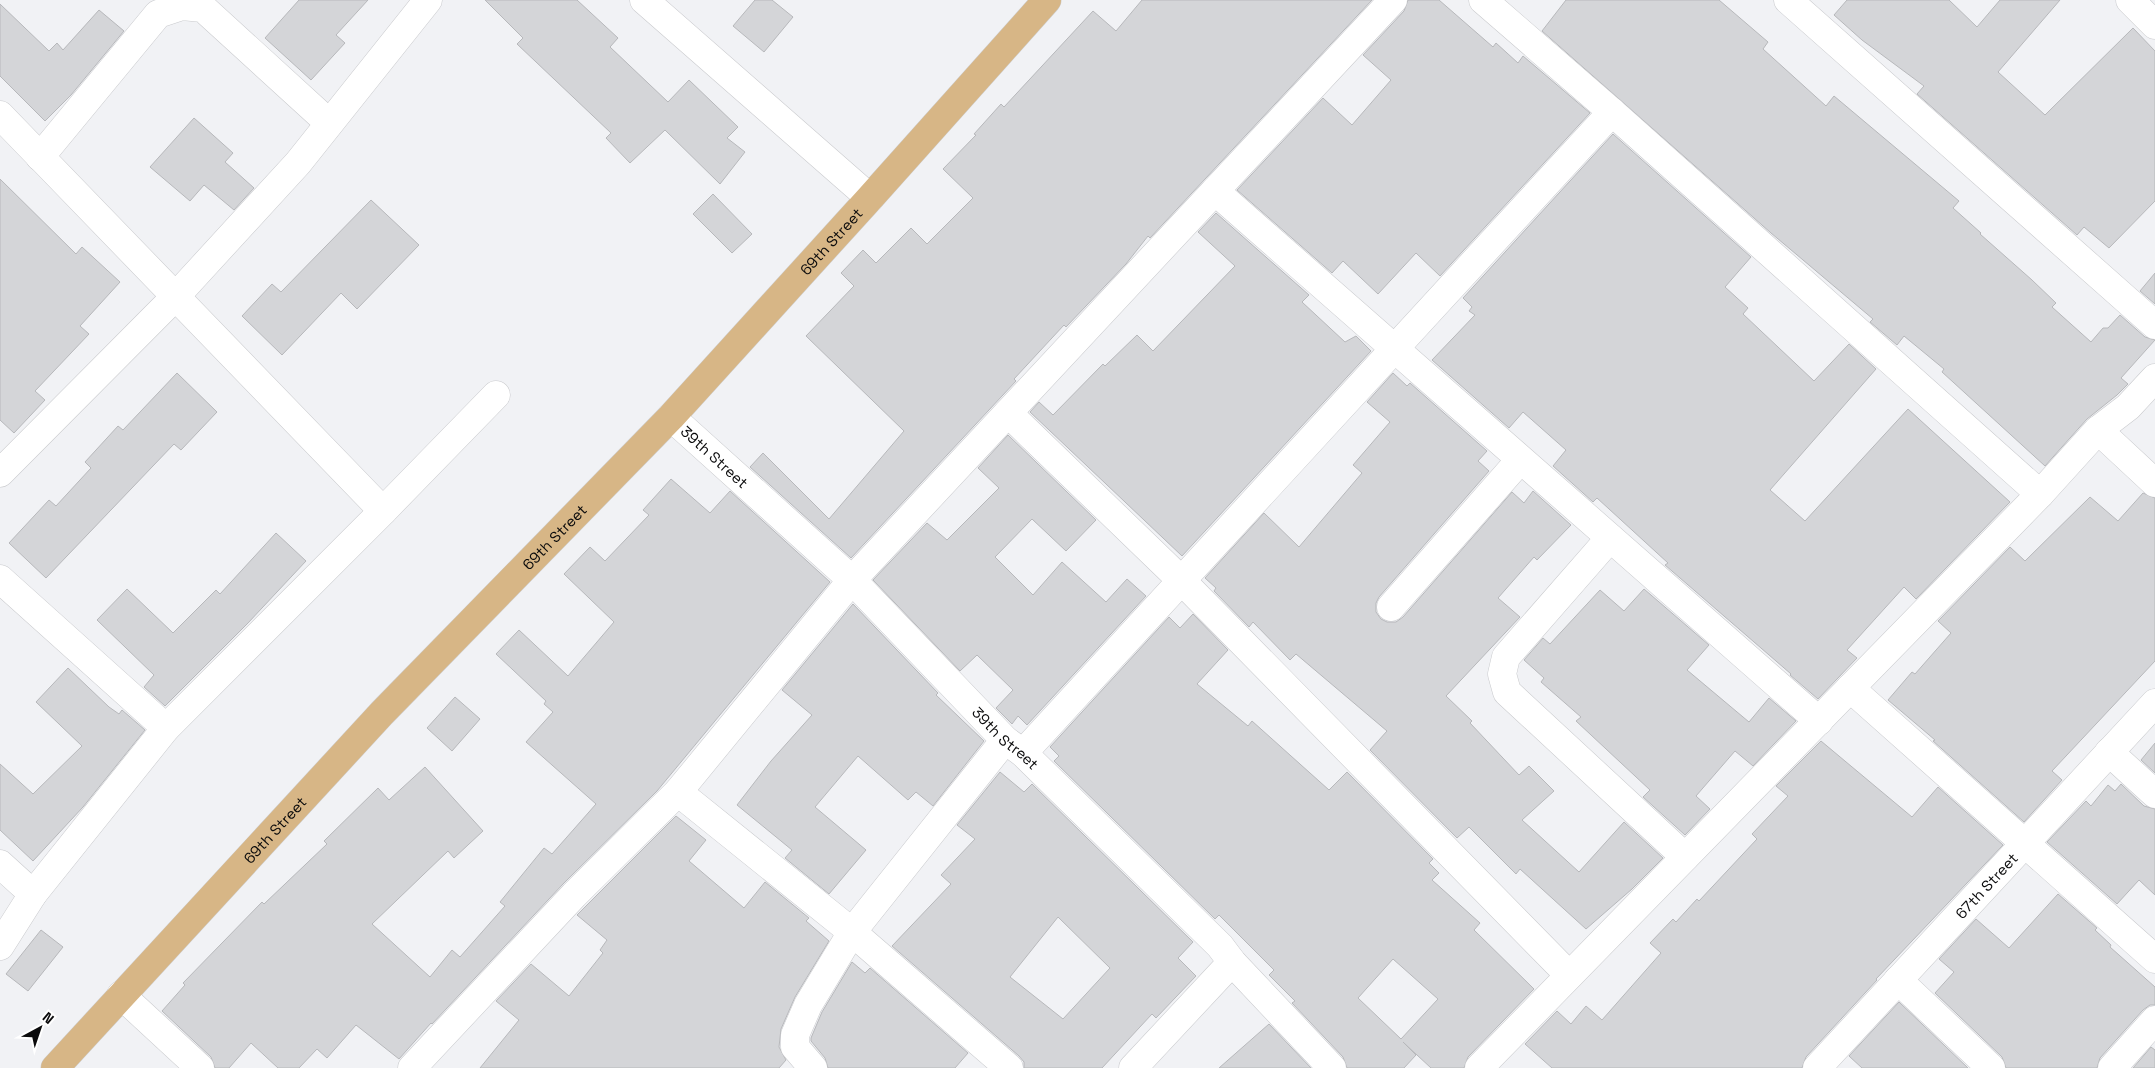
<svg xmlns="http://www.w3.org/2000/svg" width="2155" height="1068" font-family="'Space Grotesk',sans-serif">
<rect width="100%" height="100%" fill="#f1f2f5"/>
<g fill="#d4d5d8" stroke="#b7b8bb" fill-rule="evenodd">
<path d="M 299,0 L 368,0 L 336,35 L 345,43 L 311,80 L 265,38 Z"/>
<path d="M 485,0 L 577,0 L 618,38 L 610,47 L 668,102 L 689,80 L 738,127 L 727,138 L 745,152 L 720,184 L 665,130 L 630,163 L 606,138 L 611,133 L 517,44 L 523,38 Z"/>
<path d="M 755,0 L 772,0 L 793,17 L 764,52 L 733,26 Z"/>
<path d="M 1142,0 L 1372,0 L 1150,238 L 1148,236 L 1126,264 L 1066,327 L 1064,325 L 1014,379 L 1016,381 L 851,558 L 750,467 L 763,453 L 829,519 L 904,431 L 806,336 L 854,286 L 841,273 L 863,250 L 876,263 L 911,228 L 927,244 L 973,198 L 943,169 L 976,135 L 974,134 L 1001,104 L 1004,107 L 1093,11 L 1116,31 Z"/>
<path d="M 1408,0 L 1439,0 L 1493,47 L 1496,43 L 1518,63 L 1523,56 L 1590,113 L 1440,276 L 1416,253 L 1378,294 L 1343,261 L 1332,273 L 1237,190 L 1323,98 L 1352,125 L 1391,80 L 1363,55 L 1404,11 Z"/>
<path d="M 1566,0 L 1719,0 L 1768,42 L 1763,49 L 1826,106 L 1834,96 L 1959,201 L 1953,208 L 1981,233 L 1980,234 L 2032,280 L 2056,303 L 2052,307 L 2091,342 L 2103,328 L 2108,328 L 2120,315 L 2145,337 L 2155,340 L 2121,378 L 2128,384 L 2117,395 L 2087,419 L 2045,466 L 1942,372 L 1944,369 L 1904,336 L 1897,345 L 1870,322 L 1873,319 L 1771,233 L 1542,31 Z"/>
<path d="M 1847,0 L 1949,0 L 1977,27 L 2000,0 L 2060,0 L 1998,72 L 2045,115 L 2133,28 L 2155,51 L 2155,201 L 2109,248 L 2084,227 L 2077,235 L 1917,94 L 1924,86 L 1862,40 L 1834,15 Z"/>
<path d="M 0,4 L 49,51 L 57,43 L 63,50 L 99,10 L 124,31 L 71,95 L 45,121 L 0,76 Z"/>
<path d="M 194,118 L 233,153 L 225,162 L 254,188 L 234,210 L 204,185 L 190,201 L 150,167 Z"/>
<path d="M 1613,134 L 1751,257 L 1725,287 L 1748,308 L 1743,314 L 1814,381 L 1849,344 L 1876,369 L 1770,490 L 1805,521 L 1908,409 L 2010,502 L 1916,599 L 1904,587 L 1847,650 L 1857,658 L 1818,699 L 1790,675 L 1791,674 L 1665,565 L 1668,563 L 1597,498 L 1593,502 L 1553,466 L 1566,450 L 1523,412 L 1509,428 L 1432,360 L 1475,315 L 1469,311 L 1472,307 L 1463,298 Z"/>
<path d="M 0,179 L 76,254 L 82,247 L 120,282 L 80,326 L 89,334 L 35,391 L 45,400 L 14,433 L 0,420 Z"/>
<path d="M 713,194 L 752,234 L 732,253 L 693,214 Z"/>
<path d="M 371,200 L 419,245 L 357,309 L 341,293 L 282,355 L 242,316 L 272,284 L 281,292 Z"/>
<path d="M 1216,213 L 1309,295 L 1302,302 L 1345,342 L 1356,336 L 1371,351 L 1182,556 L 1030,412 L 1039,402 L 1053,415 L 1103,364 L 1105,366 L 1137,335 L 1153,351 L 1235,266 L 1198,232 Z"/>
<path d="M 2155,273 L 2155,304 L 2140,291 Z"/>
<path d="M 177,373 L 217,412 L 181,450 L 174,444 L 46,578 L 9,543 L 49,500 L 56,506 L 91,468 L 85,462 L 118,426 L 123,430 Z"/>
<path d="M 1393,373 L 1407,386 L 1410,383 L 1487,451 L 1478,461 L 1489,471 L 1379,597 L 1376,603 L 1376,612 L 1381,619 L 1387,622 L 1396,622 L 1403,617 L 1512,492 L 1524,503 L 1533,491 L 1571,525 L 1537,560 L 1534,557 L 1498,598 L 1520,617 L 1446,696 L 1472,721 L 1470,723 L 1519,775 L 1529,766 L 1554,791 L 1522,820 L 1579,872 L 1624,822 L 1663,858 L 1632,889 L 1586,929 L 1520,869 L 1516,874 L 1469,827 L 1457,838 L 1370,750 L 1387,731 L 1296,654 L 1290,660 L 1253,622 L 1249,627 L 1214,591 L 1216,588 L 1205,578 L 1264,513 L 1299,547 L 1362,473 L 1353,465 L 1390,422 L 1367,402 Z"/>
<path d="M 1008,435 L 1096,520 L 1066,551 L 1032,519 L 995,557 L 1033,595 L 1062,562 L 1106,602 L 1127,579 L 1146,596 L 1027,725 L 1018,716 L 1012,724 L 996,708 L 1013,690 L 977,655 L 960,671 L 873,580 L 927,523 L 947,540 L 999,488 L 978,468 Z"/>
<path d="M 671,479 L 710,513 L 730,491 L 830,582 L 657,791 L 563,884 L 432,1024 L 431,1023 L 399,1059 L 356,1025 L 327,1058 L 317,1049 L 299,1068 L 278,1068 L 251,1043 L 229,1068 L 215,1068 L 211,1057 L 162,1011 L 185,985 L 183,983 L 262,902 L 264,904 L 327,844 L 324,841 L 378,788 L 389,800 L 425,767 L 483,831 L 454,858 L 448,851 L 372,924 L 430,977 L 452,950 L 460,957 L 505,906 L 500,902 L 544,848 L 552,854 L 596,804 L 526,742 L 553,712 L 544,704 L 546,701 L 496,654 L 519,630 L 568,676 L 614,622 L 564,574 L 590,547 L 605,561 L 649,515 L 643,510 Z"/>
<path d="M 2143,493 L 2155,498 L 2155,661 L 2052,771 L 2062,780 L 2024,822 L 1933,741 L 1935,740 L 1888,700 L 1912,672 L 1915,674 L 1951,633 L 1938,621 L 2010,547 L 2025,561 L 2090,497 L 2118,521 Z"/>
<path d="M 276,533 L 306,561 L 248,623 L 165,706 L 144,687 L 154,675 L 97,620 L 127,589 L 173,633 L 216,590 L 220,594 Z"/>
<path d="M 1644,589 L 1709,645 L 1687,670 L 1749,722 L 1769,698 L 1796,721 L 1753,766 L 1735,751 L 1696,796 L 1710,809 L 1685,835 L 1643,797 L 1650,790 L 1576,721 L 1581,717 L 1541,682 L 1544,678 L 1524,660 L 1543,638 L 1550,644 L 1600,590 L 1624,611 Z"/>
<path d="M 853,604 L 938,693 L 936,695 L 984,741 L 933,806 L 916,792 L 908,800 L 858,756 L 815,807 L 866,850 L 829,894 L 785,858 L 792,850 L 737,805 L 771,761 L 812,715 L 782,690 Z"/>
<path d="M 1193,614 L 1228,650 L 1197,684 L 1248,726 L 1252,721 L 1329,790 L 1347,772 L 1433,859 L 1429,863 L 1439,873 L 1432,880 L 1480,923 L 1474,930 L 1534,989 L 1468,1057 L 1464,1068 L 1431,1068 L 1403,1042 L 1416,1055 L 1404,1068 L 1347,1068 L 1343,1057 L 1292,1003 L 1295,1001 L 1269,975 L 1274,970 L 1219,915 L 1215,919 L 1054,761 L 1059,756 L 1050,747 L 1169,617 L 1180,628 ZM 1393,959 L 1438,999 L 1401,1039 L 1358,998 Z"/>
<path d="M 68,668 L 109,707 L 119,714 L 122,710 L 145,730 L 83,807 L 33,861 L 0,830 L 0,764 L 33,794 L 82,746 L 36,702 Z"/>
<path d="M 455,697 L 480,719 L 452,751 L 427,728 Z"/>
<path d="M 1821,741 L 1912,817 L 1938,787 L 2003,845 L 1876,979 L 1877,980 L 1806,1057 L 1802,1068 L 1552,1068 L 1525,1044 L 1557,1011 L 1571,1024 L 1586,1006 L 1602,1020 L 1661,953 L 1650,943 L 1673,919 L 1676,922 L 1697,899 L 1699,901 L 1757,839 L 1752,834 L 1788,796 L 1776,786 Z"/>
<path d="M 2155,743 L 2155,773 L 2141,760 Z"/>
<path d="M 1000,772 L 1024,792 L 1032,784 L 1193,942 L 1178,958 L 1196,976 L 1156,1018 L 1152,1014 L 1102,1068 L 1024,1068 L 1024,1062 L 1019,1056 L 892,946 L 951,884 L 941,875 L 975,839 L 957,825 ZM 1058,917 L 1110,968 L 1063,1019 L 1010,977 Z"/>
<path d="M 2121,784 L 2144,806 L 2155,809 L 2155,895 L 2139,880 L 2117,904 L 2047,842 L 2086,801 L 2091,806 L 2108,785 L 2115,791 Z"/>
<path d="M 676,816 L 706,840 L 689,861 L 744,908 L 765,882 L 809,918 L 806,921 L 829,941 L 795,997 L 781,1029 L 779,1047 L 786,1060 L 779,1068 L 480,1068 L 519,1020 L 496,1001 L 531,964 L 569,996 L 603,953 L 600,950 L 607,940 L 577,915 Z"/>
<path d="M 2058,894 L 2097,928 L 2095,930 L 2111,945 L 2110,947 L 2155,987 L 2155,1005 L 2150,1005 L 2143,1010 L 2100,1058 L 2097,1068 L 2006,1068 L 2002,1057 L 1935,993 L 1954,972 L 1939,959 L 1976,919 L 2009,948 Z"/>
<path d="M 41,930 L 63,947 L 28,991 L 6,974 Z"/>
<path d="M 852,962 L 865,973 L 870,968 L 968,1053 L 955,1068 L 828,1068 L 825,1058 L 811,1041 L 811,1038 L 822,1012 Z"/>
<path d="M 1899,1002 L 1968,1068 L 1862,1068 L 1849,1056 Z"/>
<path d="M 1269,1024 L 1311,1068 L 1219,1068 Z"/>
<path d="M 2151,1047 L 2155,1050 L 2155,1068 L 2133,1068 Z"/>
</g>
<g fill="none" stroke-linecap="round" stroke-linejoin="round">
<g stroke="#c9cacd" stroke-width="29">
<g id="minor">
<path d="M 644,0 L 870,198"/>
<path d="M 1483,0 L 1612,112 L 2040,494"/>
<path d="M 1788,0 L 2155,325"/>
<path d="M 2130,0 L 2155,25"/>
<path d="M 0,115 L 383,511"/>
<path d="M 40,157 L 158,14 L 182,6 L 203,8 L 329,123"/>
<path d="M 1215,191 L 1819,721"/>
<path d="M 1008,413 L 1182,581 L 1569,975"/>
<path id="s1" d="M 671,417 L 852,580 L 1005,740 L 1023,753 L 1220,946 L 1232,962 L 1332,1068"/>
<path d="M 2098,430 L 2155,483"/>
<path d="M 0,473 L 176,296 L 298,163 L 428,0"/>
<path d="M 1610,538 L 1506,657 L 1502,674 L 1507,692 L 1685,857"/>
<path d="M 0,579 L 166,728"/>
<path d="M 1391,607 L 1520,460"/>
<path d="M 1850,688 L 2155,959"/>
<path d="M 2109,752 L 2155,794"/>
<path d="M 1023,753 L 1612,112"/>
<path d="M 678,792 L 852,932 L 1009,1068"/>
<path d="M 0,864 L 33,894"/>
<path d="M 0,946 L 33,894 L 166,728 L 383,511 L 496,395"/>
<path d="M 1898,980 L 1991,1068"/>
<path d="M 121,995 L 200,1068"/>
<path d="M 412,1068 L 574,895 L 678,792 L 852,580 L 1393,0"/>
<path d="M 813,1068 L 795,1047 L 795,1035 L 808,1005 L 852,932 L 1005,740"/>
<path d="M 1133,1068 L 1232,962"/>
<path d="M 1479,1068 L 2040,494 L 2098,430 L 2128,407 L 2155,378"/>
<path id="s2" d="M 1817,1068 L 2155,703"/>
<path d="M 2112,1068 L 2155,1020"/>
</g>
</g>
<g stroke="#cecece" stroke-width="29">
<g id="major">
<path id="s3" d="M 55,1068 L 382,713 L 671,417 L 870,198 L 1047,0"/>
</g>
</g>
<use href="#minor" stroke="#fff" stroke-width="28"/>
<use href="#major" stroke="#d7b686" stroke-width="28"/>
</g>
<g text-anchor="middle" dominant-baseline="central" stroke-width="4.5" stroke-linejoin="round" paint-order="stroke">
<g font-size="15" fill="#0b0b0c" stroke="#fff">
<text stroke="none"><textPath href="#s3" startOffset="1134">69th Street</textPath></text>
<text stroke="none"><textPath href="#s1" startOffset="59">39th Street</textPath></text>
<text stroke="none"><textPath href="#s3" startOffset="729">69th Street</textPath></text>
<text stroke="none"><textPath href="#s1" startOffset="464">39th Street</textPath></text>
<text stroke="none"><textPath href="#s3" startOffset="324">69th Street</textPath></text>
<text stroke="none"><textPath href="#s2" startOffset="249">67th Street</textPath></text>
</g>
</g>
<g transform="translate(40 1028) rotate(40)" stroke="#ffffff" stroke-width="4" paint-order="stroke">
<path d="M0-4L9 19L0 12L-9 19Z" fill="#0b0b0c"/>
<text y="-8" font-size="14" font-weight="bold" text-anchor="middle" fill="#0b0b0c">N</text>
</g>
</svg>
